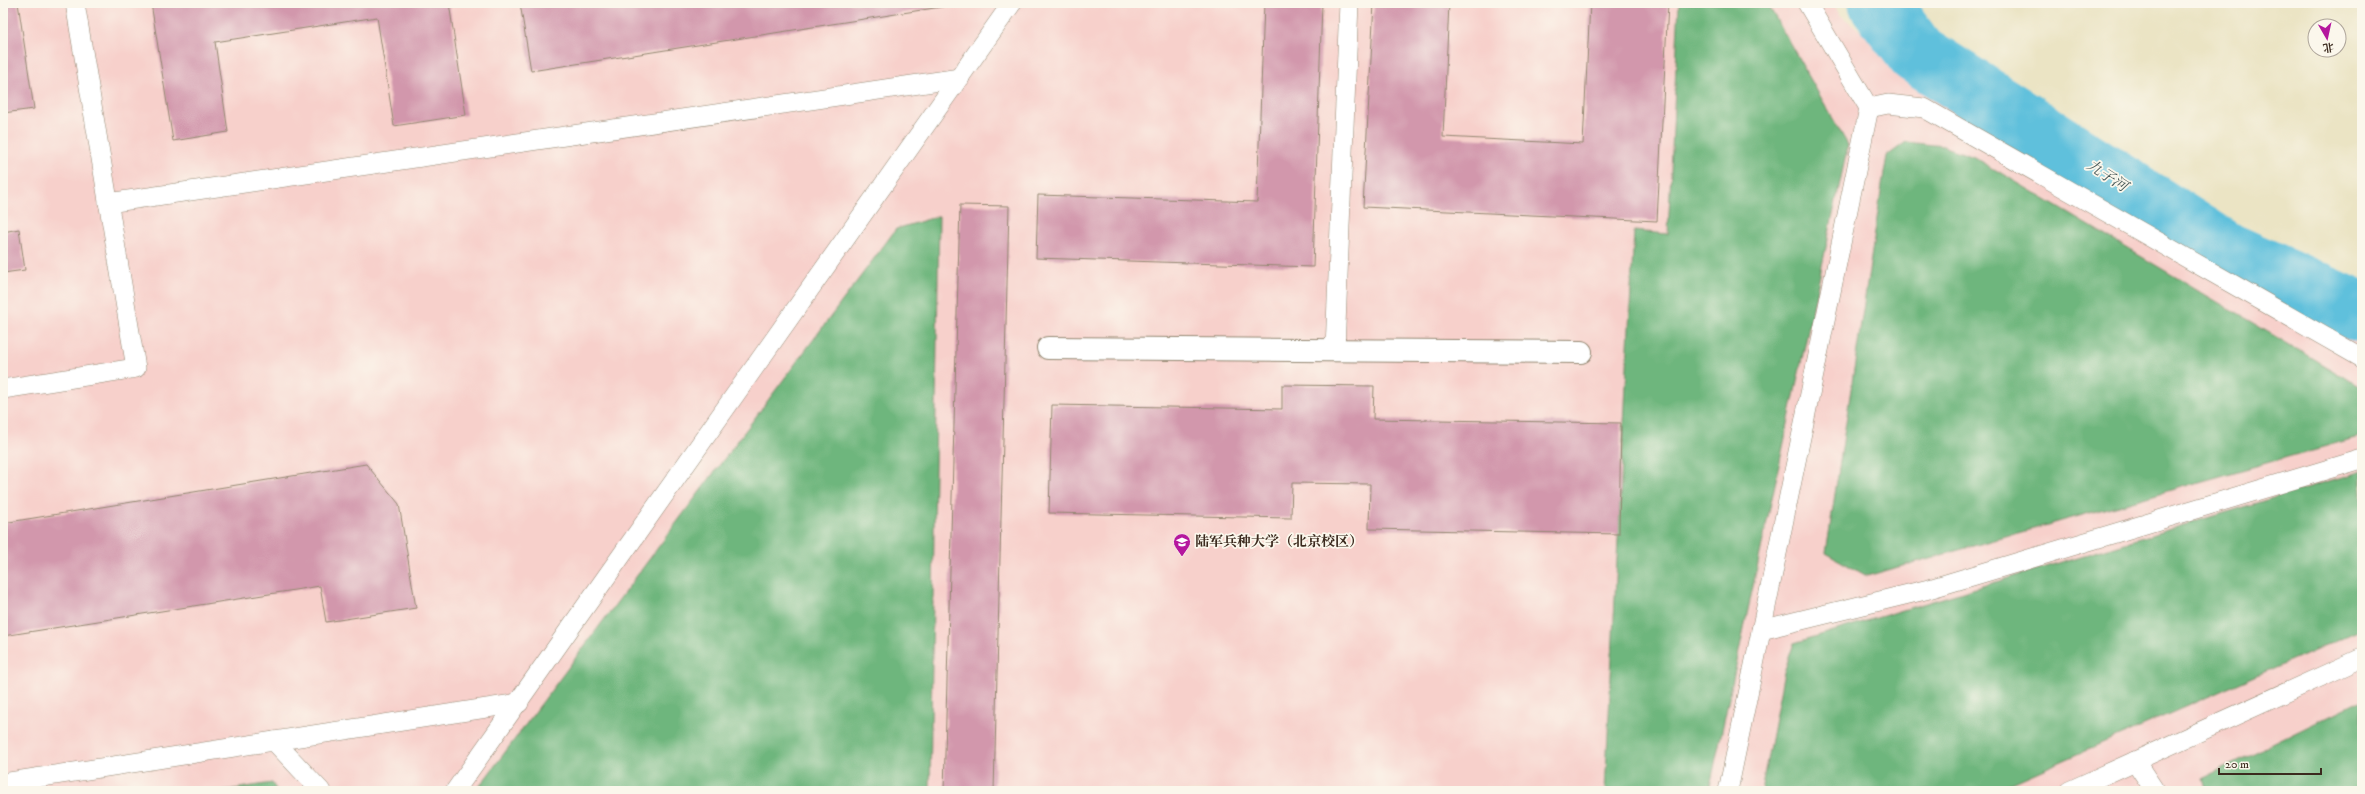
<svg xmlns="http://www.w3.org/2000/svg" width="2365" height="794" font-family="'IM FELL DW Pica','Noto Serif SC',serif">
<rect width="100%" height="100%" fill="#fbf7ec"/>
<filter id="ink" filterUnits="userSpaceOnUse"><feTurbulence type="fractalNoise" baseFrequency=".025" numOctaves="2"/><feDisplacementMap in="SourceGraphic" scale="8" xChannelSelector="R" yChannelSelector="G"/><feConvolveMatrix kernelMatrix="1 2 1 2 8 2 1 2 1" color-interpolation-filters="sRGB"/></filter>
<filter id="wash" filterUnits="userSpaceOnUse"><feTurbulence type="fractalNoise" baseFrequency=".012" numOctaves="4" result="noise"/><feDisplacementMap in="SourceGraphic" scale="16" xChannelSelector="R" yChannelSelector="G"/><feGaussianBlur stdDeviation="0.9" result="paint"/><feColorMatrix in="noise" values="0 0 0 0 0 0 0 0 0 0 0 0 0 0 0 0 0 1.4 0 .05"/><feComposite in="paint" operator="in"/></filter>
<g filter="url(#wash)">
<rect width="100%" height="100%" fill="#ebe4c4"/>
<path fill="#f7d0cb" d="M 3,3 L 1834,3 L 1839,14 L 1964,110 L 2362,332 L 2362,791 L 277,791 L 272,783 L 221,791 L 3,791 Z"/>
<g fill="#6eb67d" stroke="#54704e">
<path d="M 1679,3 L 1767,3 L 1848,145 L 1709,791 L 1605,791 L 1634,231 L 1668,234 Z"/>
<path d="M 1906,142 L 1943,146 L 1974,157 L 2362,388 L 2362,436 L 1867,576 L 1826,553 L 1883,179 L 1887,156 Z"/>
<path d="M 939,216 L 930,791 L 476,791 L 896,229 Z"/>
<path d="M 2362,471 L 2362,629 L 1994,791 L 1761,791 L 1784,672 L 1794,643 Z"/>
<path d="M 2362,700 L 2362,791 L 2207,791 L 2203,778 Z"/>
<path d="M 272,783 L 277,791 L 221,791 Z"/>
</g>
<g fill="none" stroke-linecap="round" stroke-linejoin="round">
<path stroke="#5ec0dc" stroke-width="61" d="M 1879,3 L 1916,53 L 2226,252 L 2362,313"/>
</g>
<g id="blocks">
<g fill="#d297ac">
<path d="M 3,3 L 18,3 L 34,109 L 3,113 Z"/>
<path d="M 151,3 L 449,3 L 466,115 L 394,126 L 377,17 L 215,42 L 228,132 L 173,141 Z"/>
<path d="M 520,3 L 960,3 L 960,4 L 531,71 Z"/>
<path d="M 1264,3 L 1322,3 L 1313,267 L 1036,258 L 1038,195 L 1257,202 Z"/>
<path d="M 1374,3 L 1449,3 L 1443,137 L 1583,144 L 1590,3 L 1668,3 L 1657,221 L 1363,207 Z"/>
<path d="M 960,205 L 1009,206 L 994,791 L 944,791 Z"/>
<path d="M 19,229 L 25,270 L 3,273 L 3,232 Z"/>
<path d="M 1282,385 L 1374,386 L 1373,419 L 1621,423 L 1619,534 L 1369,529 L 1370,484 L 1292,483 L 1291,518 L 1049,513 L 1052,405 L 1282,409 Z"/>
<path d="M 366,464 L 399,504 L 416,608 L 326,622 L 320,586 L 3,636 L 3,523 Z"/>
</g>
</g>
</g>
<g filter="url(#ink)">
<use href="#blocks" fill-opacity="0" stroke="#938771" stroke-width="1"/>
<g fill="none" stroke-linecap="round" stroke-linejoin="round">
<g stroke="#938771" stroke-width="20">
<g id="lane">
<path d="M 1869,108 L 1888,104 L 1924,108 L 2362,358"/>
<path d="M 108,203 L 960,78"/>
<path d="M 1335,350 L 1349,3"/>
<path d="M 3,389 L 136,368 L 75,3"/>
<path d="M 1761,630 L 1929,589 L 2362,459"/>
<path d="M 274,741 L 321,791"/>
<path d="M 2135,761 L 2155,791"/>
<path d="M 3,783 L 519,703"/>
<path d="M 455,791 L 1012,3"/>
<path d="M 1728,791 L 1869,108 L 1807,3"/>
<path d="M 2069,791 L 2362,658"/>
</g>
</g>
<g stroke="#938771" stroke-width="24">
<path id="street" d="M 1048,348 L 1581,352"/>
</g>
<use href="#lane" stroke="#fff" stroke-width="19"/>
<use href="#street" stroke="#fff" stroke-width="22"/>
</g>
</g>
<defs>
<g id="university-pin" transform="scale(0.9)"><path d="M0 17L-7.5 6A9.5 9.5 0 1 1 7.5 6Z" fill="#b5179e" stroke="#fbf7ec"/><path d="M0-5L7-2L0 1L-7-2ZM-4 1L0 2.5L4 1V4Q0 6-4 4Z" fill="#fff"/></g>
</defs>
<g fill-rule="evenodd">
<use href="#university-pin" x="1182" y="542"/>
</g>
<g text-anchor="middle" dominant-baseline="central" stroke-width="3.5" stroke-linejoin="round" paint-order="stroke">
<g font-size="14" font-weight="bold" fill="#3b2a1e" stroke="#fbf7ec" text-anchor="start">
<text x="1195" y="542">陆军兵种大学（北京校区）</text>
</g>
<g font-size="15" font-style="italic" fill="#465757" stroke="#fbf7ec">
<text transform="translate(2107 176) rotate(33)">九子河</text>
</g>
</g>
<rect width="2365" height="794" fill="none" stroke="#fbf7ec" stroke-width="16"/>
<g transform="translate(2327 38) rotate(171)"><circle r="19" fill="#fbf7ec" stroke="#aea59a"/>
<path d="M0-3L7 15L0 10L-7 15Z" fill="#b5179e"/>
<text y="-6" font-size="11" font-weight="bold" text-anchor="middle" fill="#3b2a1e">北</text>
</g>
<path d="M2219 768v6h102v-6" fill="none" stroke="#3b2a1e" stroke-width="2"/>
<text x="2225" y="768" font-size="12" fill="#3b2a1e" stroke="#fbf7ec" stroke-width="3" paint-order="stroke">20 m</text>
</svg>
